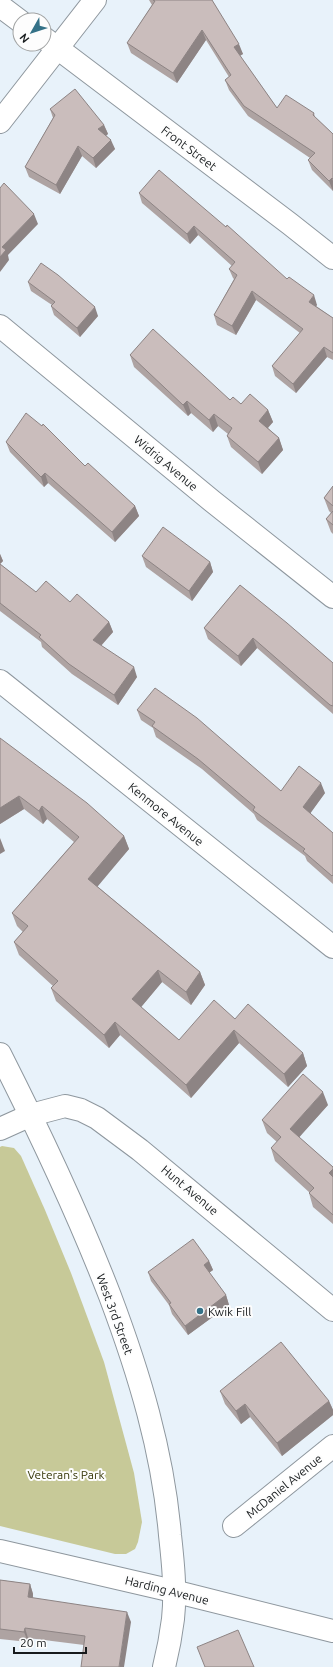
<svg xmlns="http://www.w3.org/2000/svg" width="333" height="1667" font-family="Ubuntu,sans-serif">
<rect width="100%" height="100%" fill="#e8f2fa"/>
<path fill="#c7c998" d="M 2,1146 L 14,1148 L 21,1156 L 45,1210 L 71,1273 L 104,1362 L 134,1473 L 142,1522 L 138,1542 L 135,1549 L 126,1554 L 115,1554 L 0,1526 L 0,1147 Z"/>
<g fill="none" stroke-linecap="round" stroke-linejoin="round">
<g stroke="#8e979e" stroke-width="24">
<g id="minor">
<path d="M 0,6 L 20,21"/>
<path d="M 44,38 L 290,224 L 333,258"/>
<path d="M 0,326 L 212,501 L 333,597"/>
<path d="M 0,681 L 333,947"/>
<path d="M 0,1129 L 31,1115 L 65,1106 L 81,1110 L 97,1118 L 140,1150 L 333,1310"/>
<path d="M 234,1526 L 333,1446"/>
</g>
</g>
<g stroke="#8e979e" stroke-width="24">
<g id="tertiary">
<path d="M 0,122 L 95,0"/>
<path d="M 0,1054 C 40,1133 78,1213 110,1296 C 139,1373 163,1452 170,1535 C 173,1562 176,1591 173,1619 C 171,1635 168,1651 164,1667"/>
<path d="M 0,1551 L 173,1591 L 333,1631"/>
</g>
</g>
<use href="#minor" stroke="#fff" stroke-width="22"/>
<use href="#tertiary" stroke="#fff" stroke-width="22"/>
</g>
<g fill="#aea3a2">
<path d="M 149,0 L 212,0 L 243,54 L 240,56 L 277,108 L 314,113 L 315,117 L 333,134 L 333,191 L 312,170 L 308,160 L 310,158 L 248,116 L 229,90 L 225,80 L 229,77 L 206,40 L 177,83 L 131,53 L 127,43 L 152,5 Z"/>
<path d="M 50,109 L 104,125 L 108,134 L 106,135 L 115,149 L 96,168 L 82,156 L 60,194 L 29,177 L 25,167 L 53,118 Z"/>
<path d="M 139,193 L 287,279 L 317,305 L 316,306 L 333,318 L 333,360 L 327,357 L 296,393 L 275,376 L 272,366 L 300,333 L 256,300 L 236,335 L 217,325 L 214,315 L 234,279 L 233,278 L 229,269 L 232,266 L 198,235 L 190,244 L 142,203 Z"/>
<path d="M 28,282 L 98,316 L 80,337 L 54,315 L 51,306 L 52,305 L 31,291 Z"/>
<path d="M 130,355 L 241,404 L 268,410 L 273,422 L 268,428 L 279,438 L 283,450 L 262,474 L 231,447 L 227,436 L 228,434 L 218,426 L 213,432 L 191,413 L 188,416 L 134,367 Z"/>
<path d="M 6,442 L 85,466 L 135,506 L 139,516 L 115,542 L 48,483 L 44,487 L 10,452 Z"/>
<path d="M 333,486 L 333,534 L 331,532 L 326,519 L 331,513 L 329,511 L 324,498 Z"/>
<path d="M 0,554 L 3,561 L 0,564 L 36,592 L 70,602 L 109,622 L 113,632 L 101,646 L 137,677 L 118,705 L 72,674 L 42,647 L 41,642 L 0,611 Z"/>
<path d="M 142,556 L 210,562 L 213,572 L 192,601 L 146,567 Z"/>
<path d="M 240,585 L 333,663 L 333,714 L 257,648 L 241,666 L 208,639 L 204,628 Z"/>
<path d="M 137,710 L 281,791 L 325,793 L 310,813 L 333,833 L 333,884 L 307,861 L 305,856 L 257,820 L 254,814 L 202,769 L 156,737 L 153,728 L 141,720 Z"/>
<path d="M 0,739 L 124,836 L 129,849 L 97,886 L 200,972 L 205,985 L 191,1005 L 162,982 L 141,1007 L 179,1040 L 235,1019 L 303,1053 L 307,1066 L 288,1087 L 239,1043 L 191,1098 L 120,1035 L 109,1048 L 56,1001 L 51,988 L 53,986 L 19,955 L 14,942 L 23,932 L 17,926 L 12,913 L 74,842 L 47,819 L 43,824 L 24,809 L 0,824 Z"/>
<path d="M 328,1105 L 299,1137 L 333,1167 L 333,1224 L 313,1207 L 309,1193 L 310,1193 L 275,1161 L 271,1148 L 277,1142 L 267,1133 L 262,1120 Z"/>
<path d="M 209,1261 L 213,1270 L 209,1273 L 226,1295 L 229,1305 L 188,1335 L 172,1314 L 169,1305 L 151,1281 L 148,1272 Z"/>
<path d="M 220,1391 L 329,1401 L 333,1410 L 333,1415 L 282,1456 L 250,1417 L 241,1424 L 225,1404 Z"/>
<path d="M 0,1580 L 30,1584 L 33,1594 L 33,1598 L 131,1622 L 84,1645 L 28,1638 L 28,1642 L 0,1639 Z"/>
</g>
<g fill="#8d8484">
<path d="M 202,30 L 206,40 L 177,83 L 173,73 Z"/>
<path d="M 239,44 L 243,54 L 237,57 L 234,47 Z"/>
<path d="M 104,125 L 108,134 L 102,139 L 98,129 Z"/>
<path d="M 111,140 L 115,149 L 96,168 L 93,158 Z"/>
<path d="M 78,146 L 82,156 L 60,194 L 56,185 Z"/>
<path d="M 332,178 L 333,181 L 333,191 L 329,181 Z"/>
<path d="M 34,214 L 38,224 L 8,255 L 9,260 L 0,272 L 0,257 L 2,247 Z"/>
<path d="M 194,226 L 198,235 L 190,244 L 187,234 Z"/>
<path d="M 252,291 L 256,300 L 236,335 L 232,326 Z"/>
<path d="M 314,295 L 317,305 L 312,311 L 309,302 Z"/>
<path d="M 95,307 L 98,316 L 80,337 L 77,328 Z"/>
<path d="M 324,347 L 327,357 L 296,393 L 293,384 Z"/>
<path d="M 187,401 L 191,413 L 188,416 L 183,405 Z"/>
<path d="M 268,410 L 273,422 L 264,432 L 259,421 Z"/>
<path d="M 214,414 L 218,426 L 213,432 L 209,420 Z"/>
<path d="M 279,438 L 283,450 L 262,474 L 258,462 Z"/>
<path d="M 45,473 L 48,483 L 44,487 L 41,477 Z"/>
<path d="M 135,506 L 139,516 L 115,542 L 112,532 Z"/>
<path d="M 0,554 L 3,561 L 0,564 Z"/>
<path d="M 210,562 L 213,572 L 192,601 L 189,591 Z"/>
<path d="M 109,622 L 113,632 L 97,650 L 93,640 Z"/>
<path d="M 253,638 L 257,648 L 241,666 L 238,656 Z"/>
<path d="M 134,667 L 137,677 L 118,705 L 114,695 Z"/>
<path d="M 321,783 L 325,793 L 307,818 L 303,807 Z"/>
<path d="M 19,796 L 24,809 L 0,824 L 0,808 Z"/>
<path d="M 42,806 L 47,819 L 43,824 L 39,811 Z"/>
<path d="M 124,836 L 129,849 L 93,892 L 88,879 Z"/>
<path d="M 0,838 L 5,851 L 0,854 Z"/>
<path d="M 158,970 L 162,982 L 137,1012 L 132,999 Z"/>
<path d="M 200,972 L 205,985 L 191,1005 L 186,992 Z"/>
<path d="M 115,1022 L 120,1035 L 109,1048 L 104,1035 Z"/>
<path d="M 234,1030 L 239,1043 L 191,1098 L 186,1085 Z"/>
<path d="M 303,1053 L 307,1066 L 288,1087 L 284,1074 Z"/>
<path d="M 323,1092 L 328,1105 L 295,1142 L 290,1129 Z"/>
<path d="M 333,1169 L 333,1184 L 329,1173 Z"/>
<path d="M 209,1261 L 213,1270 L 207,1274 L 204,1265 Z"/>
<path d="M 226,1295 L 229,1305 L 188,1335 L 185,1326 Z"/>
<path d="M 329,1401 L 333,1410 L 333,1415 L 282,1456 L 277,1443 Z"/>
<path d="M 245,1404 L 250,1417 L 241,1424 L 236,1411 Z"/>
<path d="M 30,1584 L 33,1594 L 32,1607 L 28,1597 Z"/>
<path d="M 127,1612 L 131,1622 L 124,1667 L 119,1667 Z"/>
<path d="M 25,1628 L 28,1638 L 28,1642 L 24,1632 Z"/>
</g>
<g fill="#cabdbc" stroke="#8d8484">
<path d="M 153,0 L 212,0 L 239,44 L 234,47 L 277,108 L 286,95 L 314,113 L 313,115 L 333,134 L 333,179 L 332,178 L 329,181 L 308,160 L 315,153 L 244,106 L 225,80 L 231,75 L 202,30 L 173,73 L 127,43 L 155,1 Z"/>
<path d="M 75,89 L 104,125 L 98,129 L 111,140 L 93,158 L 78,146 L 56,185 L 25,167 L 55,115 L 50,109 Z"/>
<path d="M 159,170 L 226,227 L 227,225 L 287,279 L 289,277 L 314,295 L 309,302 L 333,318 L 333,353 L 324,347 L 293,384 L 272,366 L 303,329 L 252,291 L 232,326 L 214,315 L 237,275 L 229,269 L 235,262 L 194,226 L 187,234 L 139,193 Z"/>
<path d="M 4,183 L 34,214 L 2,247 L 6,250 L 0,257 L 0,188 Z"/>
<path d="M 41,263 L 58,275 L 95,307 L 77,328 L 51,306 L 55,302 L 28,282 Z"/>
<path d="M 153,329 L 230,400 L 233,397 L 241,404 L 250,394 L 268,410 L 259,421 L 279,438 L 258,462 L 227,436 L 232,428 L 214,414 L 209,420 L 187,401 L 183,405 L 130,355 Z"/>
<path d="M 26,413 L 42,426 L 43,424 L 85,466 L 88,463 L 135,506 L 112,532 L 45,473 L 41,477 L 6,442 Z"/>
<path d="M 333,486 L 333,506 L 324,498 Z"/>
<path d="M 333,511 L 333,525 L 326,519 Z"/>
<path d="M 163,527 L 210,562 L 189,591 L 142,556 Z"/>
<path d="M 0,564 L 36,592 L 46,581 L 70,602 L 77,594 L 109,622 L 93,640 L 134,667 L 114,695 L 69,664 L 39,637 L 41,635 L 0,603 Z"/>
<path d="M 240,585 L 287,623 L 333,663 L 333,706 L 330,705 L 253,638 L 238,656 L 204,628 Z"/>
<path d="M 155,688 L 197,718 L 281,791 L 299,766 L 321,783 L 303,807 L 333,833 L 333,875 L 332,876 L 303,851 L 305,849 L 253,810 L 255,807 L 198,759 L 152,726 L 155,722 L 137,710 Z"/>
<path d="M 0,738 L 87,803 L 124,836 L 88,879 L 200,972 L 186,992 L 158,970 L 132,999 L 179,1040 L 214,1000 L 235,1019 L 248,1004 L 303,1053 L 284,1074 L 234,1030 L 186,1085 L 115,1022 L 104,1035 L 51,988 L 58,981 L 14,942 L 28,926 L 12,913 L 79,837 L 42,806 L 39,811 L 19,796 L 0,808 Z"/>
<path d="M 303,1074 L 323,1092 L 290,1129 L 333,1167 L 333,1169 L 329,1173 L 333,1177 L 333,1215 L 309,1193 L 314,1188 L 271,1148 L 281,1137 L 262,1120 Z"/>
<path d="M 193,1239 L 209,1261 L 204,1265 L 226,1295 L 185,1326 L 169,1304 L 171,1303 L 148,1272 Z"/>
<path d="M 281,1342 L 329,1401 L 277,1443 L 245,1404 L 236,1411 L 220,1391 Z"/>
<path d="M 0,1580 L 30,1584 L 28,1597 L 127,1612 L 119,1667 L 81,1667 L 85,1636 L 25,1628 L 24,1632 L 0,1629 Z"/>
<path d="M 238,1630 L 254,1667 L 205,1667 L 197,1647 Z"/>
</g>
<circle fill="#357288" stroke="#fdfdfd" stroke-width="1.5" cx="200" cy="1311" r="4"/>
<g text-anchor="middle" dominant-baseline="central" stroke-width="4" stroke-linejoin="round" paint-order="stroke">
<g font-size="12" fill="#171b1d" stroke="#fdfdfd">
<text transform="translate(189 148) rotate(37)">Front Street</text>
<text transform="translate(166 463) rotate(40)">Widrig Avenue</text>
<text transform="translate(166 814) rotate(39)">Kenmore Avenue</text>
<text transform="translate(190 1190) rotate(40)">Hunt Avenue</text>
<text transform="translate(115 1314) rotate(70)">West 3rd Street</text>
<text transform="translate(284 1486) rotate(-39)">McDaniel Avenue</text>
<text transform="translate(167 1590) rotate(14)">Harding Avenue</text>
</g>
<g font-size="12" fill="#171b1d" stroke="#fdfdfd" text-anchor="start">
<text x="208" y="1311">Kwik Fill</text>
</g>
<g font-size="12" fill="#363708" stroke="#fdfdfd">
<text x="66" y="1474">Veteran's Park</text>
</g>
</g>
<g transform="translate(32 32) rotate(231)"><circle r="19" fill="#fdfdfd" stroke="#a1a3a3"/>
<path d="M0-3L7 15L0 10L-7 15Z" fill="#357288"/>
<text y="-6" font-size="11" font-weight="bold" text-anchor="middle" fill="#171b1d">N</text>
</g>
<path d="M14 1647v6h72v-6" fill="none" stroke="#171b1d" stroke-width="2"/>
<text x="20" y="1647" font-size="12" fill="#171b1d" stroke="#fdfdfd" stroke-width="3" paint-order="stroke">20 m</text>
</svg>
